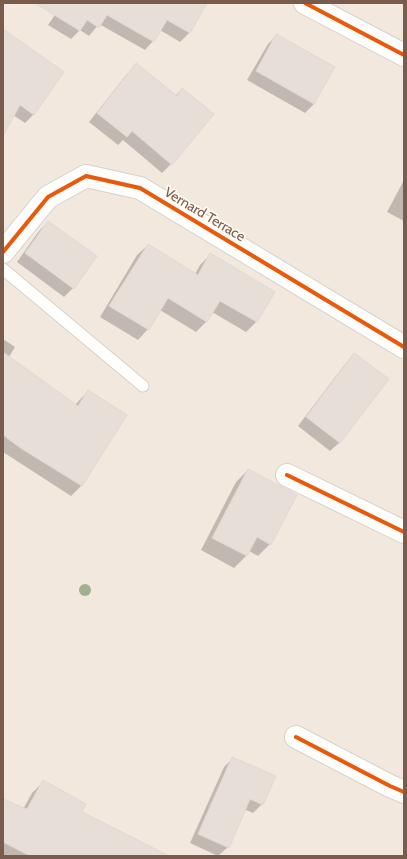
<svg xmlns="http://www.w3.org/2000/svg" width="407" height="859" font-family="Cabin,sans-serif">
<rect width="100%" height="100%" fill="#f9f5f0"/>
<rect fill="#f2e8de" x="3" y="3" width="401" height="853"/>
<g fill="#0003">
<path d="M 47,3 L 206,3 L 189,33 L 180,42 L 160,30 L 153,41 L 145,50 L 99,24 L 89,36 L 80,30 L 71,39 L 48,25 L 55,15 Z"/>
<path d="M 3,31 L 34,114 L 25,123 L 13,115 L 3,134 Z"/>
<path d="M 277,35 L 314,104 L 305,113 L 247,80 L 268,44 Z"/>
<path d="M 136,65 L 175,96 L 182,89 L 171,164 L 162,173 L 123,140 L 118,145 L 89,122 L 127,74 Z"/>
<path d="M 404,180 L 404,221 L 387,212 Z"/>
<path d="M 48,222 L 73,288 L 64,297 L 17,262 L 39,231 Z"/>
<path d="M 148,245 L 195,274 L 200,265 L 211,254 L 274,292 L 256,322 L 246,332 L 212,312 L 207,321 L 196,332 L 160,310 L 148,329 L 138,340 L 100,317 L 137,255 Z"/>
<path d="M 3,339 L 15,347 L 9,357 L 75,405 L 88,391 L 126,415 L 81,486 L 71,496 L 3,452 Z"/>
<path d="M 354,354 L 387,379 L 339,443 L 330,451 L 298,426 L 346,363 Z"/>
<path d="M 248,470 L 270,544 L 258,556 L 249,551 L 246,556 L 234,568 L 201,550 L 236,482 Z"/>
<path d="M 233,758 L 262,804 L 253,813 L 244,809 L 228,847 L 218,856 L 190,843 L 224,767 Z"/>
<path d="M 43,782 L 81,813 L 145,856 L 3,856 L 3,800 L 23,809 L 32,793 Z"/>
</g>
<g fill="#e6ded7" stroke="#e2d8d2">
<path d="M 35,3 L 207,3 L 190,33 L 167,20 L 154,42 L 107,15 L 99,28 L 87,20 L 80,31 Z"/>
<path d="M 3,29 L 64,72 L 34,115 L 20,105 L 3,136 Z"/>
<path d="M 276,34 L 335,67 L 314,104 L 256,71 Z"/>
<path d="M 136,63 L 177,96 L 182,88 L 214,114 L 172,165 L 132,131 L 127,137 L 97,113 Z"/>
<path d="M 48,221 L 97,256 L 74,289 L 25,253 Z"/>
<path d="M 148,244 L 198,275 L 210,253 L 275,292 L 257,322 L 220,301 L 207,322 L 168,298 L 149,330 L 109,306 Z"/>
<path d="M 3,352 L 78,406 L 88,390 L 127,415 L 82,486 L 22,449 L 3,435 Z"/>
<path d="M 354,353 L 389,379 L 340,443 L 306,417 Z"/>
<path d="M 248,469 L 297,495 L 271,545 L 257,537 L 247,556 L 212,538 Z"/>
<path d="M 232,757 L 276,776 L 263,805 L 250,799 L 229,848 L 198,834 Z"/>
<path d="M 43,780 L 86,804 L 82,812 L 169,856 L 30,856 L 3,842 L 3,799 L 27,809 Z"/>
</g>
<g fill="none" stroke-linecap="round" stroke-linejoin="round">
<g stroke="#d7d1cb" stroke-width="13">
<path id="service" d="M 3,269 L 143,386"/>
</g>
<g stroke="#d7d1cb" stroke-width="24">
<g id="minor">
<path d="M 3,252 L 48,197 L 86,176 L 140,188 L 404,347"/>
<path d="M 287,475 L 404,532"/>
<path d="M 296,737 L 390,786 L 404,792"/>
</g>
</g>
<g stroke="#d7d1cb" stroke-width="24">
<path id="tertiary" d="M 305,3 L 404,55"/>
</g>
<use href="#service" stroke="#fefefd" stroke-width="11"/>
<use href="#minor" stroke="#fefefd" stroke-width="22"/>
<use href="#tertiary" stroke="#fefefd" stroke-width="22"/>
<g stroke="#fffaf3" stroke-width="6">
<g id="cycleway">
<path d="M 305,3 L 404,55"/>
<path d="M 3,252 L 48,197 L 86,176 L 140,188 L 404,347"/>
<path d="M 287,475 L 404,532"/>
<path d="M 296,737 L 390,786 L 404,792"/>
</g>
</g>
<use href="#cycleway" stroke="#e8590c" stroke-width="4"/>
</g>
<circle fill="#9eb190" cx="85" cy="590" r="6"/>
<g text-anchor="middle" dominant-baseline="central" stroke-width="3.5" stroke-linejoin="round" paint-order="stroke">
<g font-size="14" fill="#7a5c4d" stroke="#fffaf3">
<text transform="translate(205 214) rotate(31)">Vernard Terrace</text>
</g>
</g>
<rect width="407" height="859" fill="none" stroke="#7a5c4d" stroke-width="8"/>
</svg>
